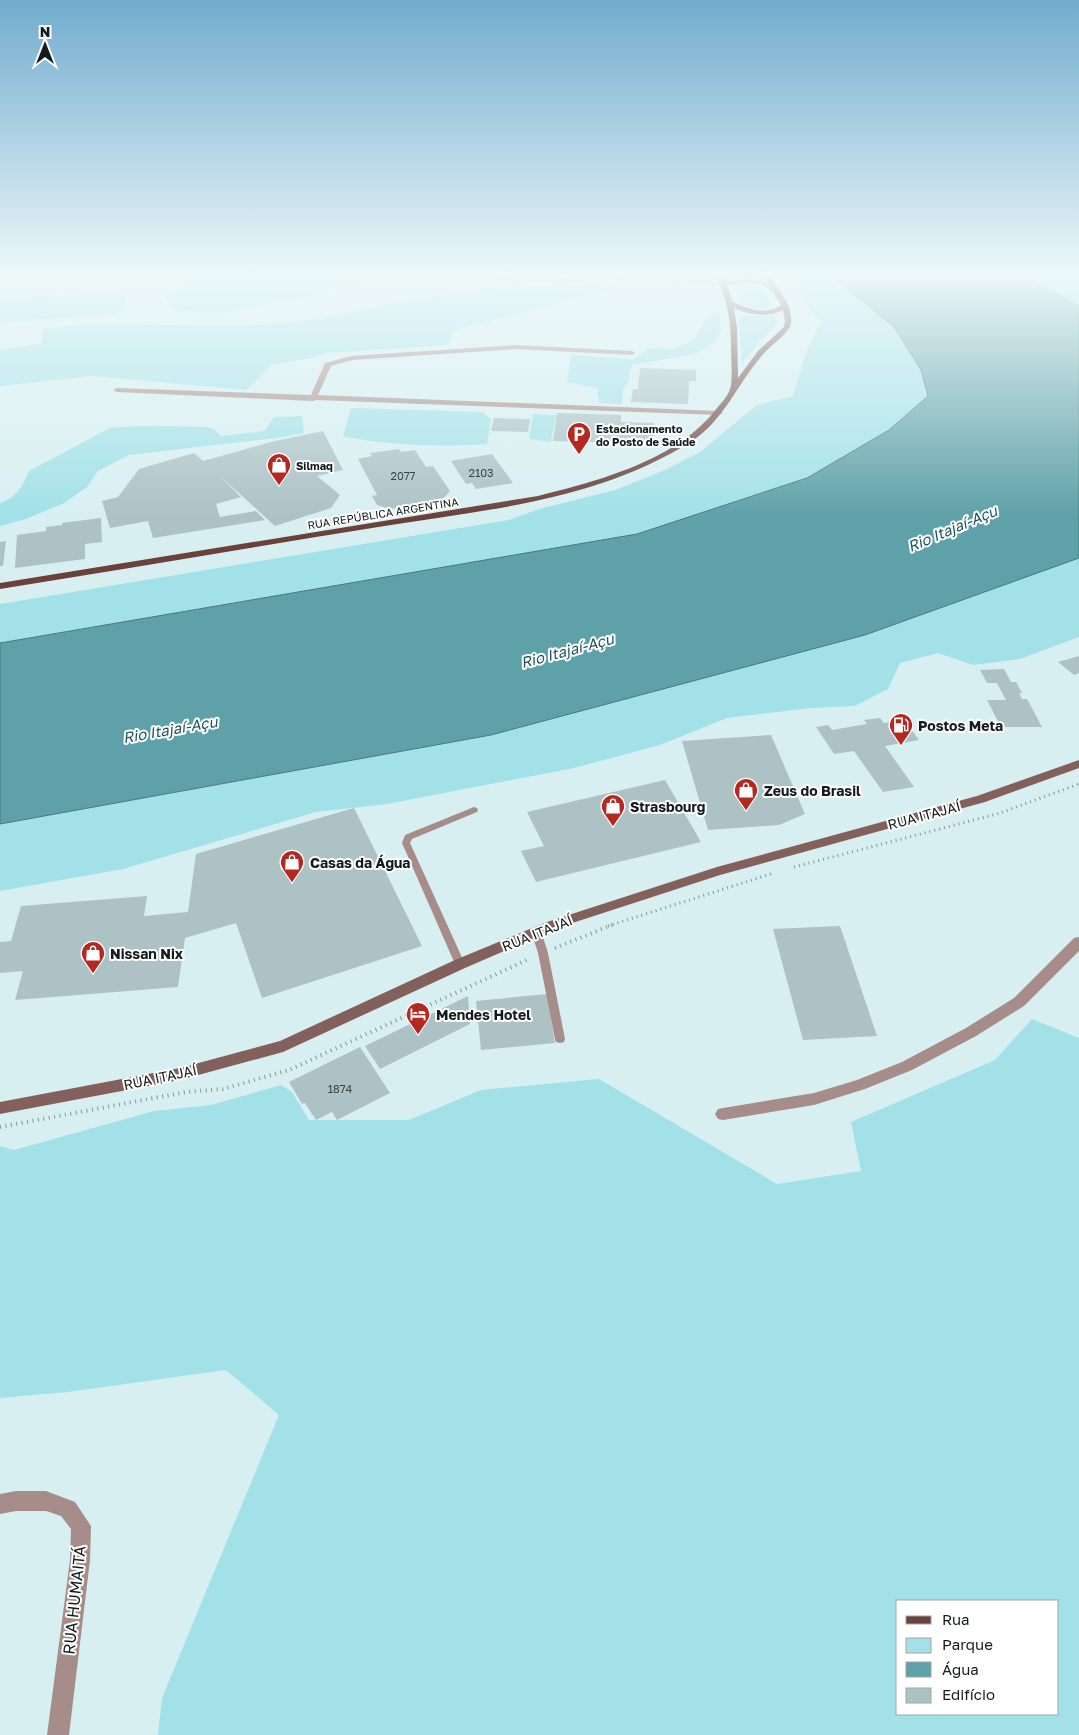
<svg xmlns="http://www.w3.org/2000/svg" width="1079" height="1735" font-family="'Golos Text',sans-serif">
<rect width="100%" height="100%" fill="#d8eff1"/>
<g fill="#a2e1e8" fill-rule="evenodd">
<path d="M 269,274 L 375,274 L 318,295 L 214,314 L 174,310 L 165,299 L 172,286 C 204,278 238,283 269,274 Z"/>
<path d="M 795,274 L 827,274 L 838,281 L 894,327 L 921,370 L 928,396 L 889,430 L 807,478 L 637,534 L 0,643 L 0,604 L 509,520 L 539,509 L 615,490 L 665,470 L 700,452 L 757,405 L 793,396 L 807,350 L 821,323 L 803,300 Z"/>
<path d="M 1021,274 L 1064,274 L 1079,280 L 1079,306 Z"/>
<path d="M 744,283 L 762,287 L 772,305 L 770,307 L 756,309 L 742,305 L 734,286 Z"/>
<path d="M 596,284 L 614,285 L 605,290 L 553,305 L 453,330 L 448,345 L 326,353 L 312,358 L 273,364 L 246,390 L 92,376 L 0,386 L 0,350 L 42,343 L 42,329 L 90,324 L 244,326 L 315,320 L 422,298 L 487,289 Z"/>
<path d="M 95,293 L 126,294 L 124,309 L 115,315 L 66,317 L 0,323 L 0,299 Z"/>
<path d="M 714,313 L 720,314 L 721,333 L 711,344 L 698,353 L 633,365 L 630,369 L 629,381 L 623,389 L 622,404 L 599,403 L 597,388 L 567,382 L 571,355 L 633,359 L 650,348 L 673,349 L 688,343 L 696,337 L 704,322 Z"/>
<path d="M 742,316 L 775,316 L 776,322 L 774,328 L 761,339 L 742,364 L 739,319 Z"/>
<path d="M 351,408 L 482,412 L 491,419 L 487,444 C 440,447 390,446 343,436 Z"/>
<path d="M 533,414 L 556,415 L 551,442 L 529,439 Z"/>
<path d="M 302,416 L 304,433 L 283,437 L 129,455 L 98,471 L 87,487 L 64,503 L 26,519 L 0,526 L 0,503 C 16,498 23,486 29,471 L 110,428 L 142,426 L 206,427 L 214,429 L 221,436 L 265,431 L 274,417 Z"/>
<path d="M 1079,558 L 1079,637 L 1020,659 L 973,665 L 938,653 L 900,663 L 888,689 L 855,706 L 811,708 L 727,718 L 660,745 L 574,768 L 387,804 L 316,812 L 123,869 L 0,891 L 0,824 L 491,735 L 865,635 Z"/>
<path d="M 1032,1019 L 1079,1038 L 1079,1735 L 158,1735 L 162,1698 L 279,1415 L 226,1370 L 68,1392 L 0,1398 L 0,1146 L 14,1150 L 154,1111 L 211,1105 L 281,1085 L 292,1092 L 309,1120 L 409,1120 L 481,1090 L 599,1079 L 777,1184 L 861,1171 L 851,1122 L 995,1060 ZM 898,1601 L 1058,1601 L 1058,1714 L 898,1714 Z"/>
</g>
<path fill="#5ea1a8" stroke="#48797e" d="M 827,274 L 1021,274 L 1079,306 L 1079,558 L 865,635 L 491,735 L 0,824 L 0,643 L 637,534 L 807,478 L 889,430 L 928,396 L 921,370 L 894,327 L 838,281 Z"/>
<g fill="#acc2c5">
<path d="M 640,368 L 696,370 L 696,381 L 689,381 L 688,404 L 631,402 L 633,389 L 638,389 Z"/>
<path d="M 557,413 L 621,415 L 621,422 L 654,423 L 654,444 L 553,441 Z"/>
<path d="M 494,418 L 530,419 L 528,432 L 491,431 Z"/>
<path d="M 323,431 L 343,470 L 317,476 L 340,495 L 331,508 L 275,526 L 218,474 L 241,497 L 216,504 L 220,517 L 256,511 L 265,520 L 153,538 L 148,521 L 110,528 L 102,501 L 118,497 L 139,469 L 194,453 L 203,461 L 275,441 Z"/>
<path d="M 399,449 L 401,452 L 415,450 L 426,467 L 433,466 L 450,491 L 442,500 L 390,509 L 377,505 L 372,496 L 377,495 L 358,459 L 372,456 L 370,453 Z"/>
<path d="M 492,454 L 513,483 L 476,489 L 472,483 L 466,484 L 451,461 Z"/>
<path d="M 101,518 L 102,542 L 85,544 L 85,559 L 15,568 L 17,535 L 46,531 L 46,527 L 62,525 L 62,523 Z"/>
<path d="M 6,541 L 3,566 L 0,566 L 0,542 Z"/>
<path d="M 1079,656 L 1079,673 L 1074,675 L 1058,662 Z"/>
<path d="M 1004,669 L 1011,682 L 1016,682 L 1022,693 L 1019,693 L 1022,699 L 1027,699 L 1042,727 L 1001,727 L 987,700 L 1006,700 L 997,683 L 987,683 L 980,670 Z"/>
<path d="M 880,718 L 884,723 L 904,720 L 919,740 L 885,746 L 914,787 L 883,792 L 854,751 L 834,754 L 816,727 L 828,725 L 832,730 L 867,724 L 864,720 Z"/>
<path d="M 771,735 L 805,814 L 779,825 L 708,830 L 682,741 Z"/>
<path d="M 665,780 L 701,842 L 536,882 L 521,851 L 544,846 L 527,812 Z"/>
<path d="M 354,808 L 422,946 L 262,998 L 236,923 L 185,938 L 178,987 L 15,1000 L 23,971 L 0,973 L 0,942 L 11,941 L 21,906 L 147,896 L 144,916 L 188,912 L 196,854 Z"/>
<path d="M 840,926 L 877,1036 L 803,1040 L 773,929 Z"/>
<path d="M 547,994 L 555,1043 L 481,1050 L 476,1001 Z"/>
<path d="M 468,996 L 470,1024 L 380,1069 L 365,1046 Z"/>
<path d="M 360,1047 L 390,1093 L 337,1120 L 332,1112 L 316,1120 L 305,1103 L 302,1104 L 289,1082 Z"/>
</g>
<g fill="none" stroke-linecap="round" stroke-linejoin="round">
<g stroke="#859698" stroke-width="3" stroke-dasharray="1 4" stroke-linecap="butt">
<path d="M 794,867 L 997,814 L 1079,784"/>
<path d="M 608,926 L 774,873"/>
</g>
<g stroke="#859698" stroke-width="4" stroke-dasharray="1 4.5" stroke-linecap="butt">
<path d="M 555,948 L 612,925"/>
<path d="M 0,1127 L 186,1092 L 223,1089 L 289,1070 L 529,959"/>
</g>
<g fill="#a68d89" fill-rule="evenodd">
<path d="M 440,274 L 568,279 L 646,274 L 619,279 L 568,282 L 442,276 Z"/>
<path d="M 474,807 L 477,808 L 478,810 L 477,812 L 412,839 L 410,843 L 465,964 L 463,967 L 457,967 L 455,964 L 402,843 L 405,835 Z"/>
<path d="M 536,928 L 539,929 L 541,931 L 548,953 L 565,1039 L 564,1042 L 560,1043 L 556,1042 L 555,1039 L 538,953 L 531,931 L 533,929 Z"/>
</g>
<g fill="#a68d89" fill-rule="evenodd">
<path d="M 650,274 L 664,274 L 726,284 L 723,286 L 685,282 Z"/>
<path d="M 516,345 L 632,351 L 635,353 L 632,355 L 516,349 L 352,360 L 331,366 L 318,395 L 719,411 L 723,413 L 719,415 L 316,400 L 313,401 L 117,392 L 113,390 L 117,388 L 311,395 L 325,363 L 351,356 Z"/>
<path d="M 1079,937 L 1079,951 L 1024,1006 L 976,1036 L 912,1070 L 865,1089 L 814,1105 L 723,1120 L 718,1119 L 715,1114 L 718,1109 L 723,1108 L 814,1093 L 857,1080 L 902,1062 L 966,1028 L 1014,998 L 1074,938 Z"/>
<path d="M 16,1491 L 46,1491 L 75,1502 L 91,1526 L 90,1560 L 69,1735 L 47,1735 L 70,1560 L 71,1529 L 61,1516 L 46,1511 L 16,1511 L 0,1514 L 0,1494 Z"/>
</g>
<path fill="#83605b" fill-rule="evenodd" d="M 1079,760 L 1079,768 L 985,802 L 720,875 L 557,928 L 465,968 L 283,1052 L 180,1080 L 0,1114 L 0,1102 L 180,1068 L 280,1041 L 455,960 L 547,922 L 717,867 L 977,796 Z"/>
<path fill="#6a413b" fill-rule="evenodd" d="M 715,274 L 721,274 L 725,282 L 749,279 L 768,283 L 762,274 L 768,274 C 778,289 796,308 790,327 C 782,339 769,346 760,358 C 737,385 723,421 692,441 C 596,502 482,510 372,528 C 248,548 124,569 0,589 L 0,583 L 538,496 C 598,481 678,460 717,408 C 721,403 728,396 730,389 C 733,382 731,358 731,348 C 731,321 727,298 715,274 ZM 749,282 C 766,284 774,290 781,305 C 766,316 748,309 733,302 L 727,285 ZM 734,308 C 750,315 767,318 783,310 L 785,321 L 784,327 L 758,351 L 738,378 L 737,328 Z"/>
</g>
<linearGradient id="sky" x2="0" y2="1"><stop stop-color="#71acce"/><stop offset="0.53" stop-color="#edf8f9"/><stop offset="1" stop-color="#edf8f9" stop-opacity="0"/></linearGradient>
<rect width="1079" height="517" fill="url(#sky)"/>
<defs>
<g id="parking-pin" transform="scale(1.25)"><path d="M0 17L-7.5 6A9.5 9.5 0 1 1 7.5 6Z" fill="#b5271f" stroke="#fff"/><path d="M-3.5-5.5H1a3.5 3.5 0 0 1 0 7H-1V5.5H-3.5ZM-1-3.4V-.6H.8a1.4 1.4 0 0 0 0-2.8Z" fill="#fff"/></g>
<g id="shop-pin" transform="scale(1.25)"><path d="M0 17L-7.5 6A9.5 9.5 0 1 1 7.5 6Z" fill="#b5271f" stroke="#fff"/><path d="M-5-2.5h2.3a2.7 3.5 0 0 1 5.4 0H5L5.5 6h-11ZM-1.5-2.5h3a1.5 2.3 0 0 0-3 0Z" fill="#fff"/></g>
<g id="fuel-pin" transform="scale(1.25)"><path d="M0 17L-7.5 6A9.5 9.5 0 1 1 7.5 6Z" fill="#b5271f" stroke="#fff"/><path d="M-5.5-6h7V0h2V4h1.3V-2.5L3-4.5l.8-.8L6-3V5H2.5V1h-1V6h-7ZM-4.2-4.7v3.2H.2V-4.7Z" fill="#fff"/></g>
<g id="hotel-pin" transform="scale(1.25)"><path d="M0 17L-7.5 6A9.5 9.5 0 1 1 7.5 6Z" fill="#b5271f" stroke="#fff"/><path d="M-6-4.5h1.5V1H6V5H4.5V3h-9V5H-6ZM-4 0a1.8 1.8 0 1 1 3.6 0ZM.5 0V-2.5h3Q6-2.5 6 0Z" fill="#fff"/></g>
</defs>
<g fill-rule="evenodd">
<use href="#parking-pin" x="579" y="434"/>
<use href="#shop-pin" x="279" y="465"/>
<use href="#fuel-pin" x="901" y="725"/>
<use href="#shop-pin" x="746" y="790"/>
<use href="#shop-pin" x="613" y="806"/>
<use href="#shop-pin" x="292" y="862"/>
<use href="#shop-pin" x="93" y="953"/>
<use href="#hotel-pin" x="418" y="1014"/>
</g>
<g text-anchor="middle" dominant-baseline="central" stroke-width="4" stroke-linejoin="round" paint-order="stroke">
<g font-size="11" font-weight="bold" fill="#131c1c" stroke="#fff" text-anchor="start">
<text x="596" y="428">Estacionamento<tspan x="596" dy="13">do Posto de Saúde</tspan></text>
<text x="296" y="465">Silmaq</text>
</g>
<g font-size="11" fill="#394646">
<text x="481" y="472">2103</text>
<text x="403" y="475">2077</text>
<text x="340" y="1088">1874</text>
</g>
<g font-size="11" fill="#131c1c" stroke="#fff">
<text transform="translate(383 513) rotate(-9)">RUA REPÚBLICA ARGENTINA</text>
</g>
<g font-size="14" font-weight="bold" fill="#131c1c" stroke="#fff" text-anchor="start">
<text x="918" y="725">Postos Meta</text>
<text x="764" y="790">Zeus do Brasil</text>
<text x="630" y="806">Strasbourg</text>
<text x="310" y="862">Casas da Água</text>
<text x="110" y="953">Nissan Nix</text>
<text x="436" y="1014">Mendes Hotel</text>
</g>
<g font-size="14" fill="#131c1c" stroke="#fff">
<text transform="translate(924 815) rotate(-15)">RUA ITAJAÍ</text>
<text transform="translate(537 933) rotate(-22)">RUA ITAJAÍ</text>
<text transform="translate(160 1077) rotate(-12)">RUA ITAJAÍ</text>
</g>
<g font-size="15" font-style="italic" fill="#1d575d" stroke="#fff">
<text transform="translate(952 528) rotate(-23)">Rio Itajaí-Açu</text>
<text transform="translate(567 650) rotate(-15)">Rio Itajaí-Açu</text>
<text transform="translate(170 729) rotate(-10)">Rio Itajaí-Açu</text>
</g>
<g font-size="16" fill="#131c1c" stroke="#fff">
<text transform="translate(74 1600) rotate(-84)">RUA HUMAITÁ</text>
</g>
</g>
<rect x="896" y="1600" width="162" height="115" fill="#ffffff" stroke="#a1a4a4"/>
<rect x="906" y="1616" width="25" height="8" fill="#6a413b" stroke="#a1a4a4"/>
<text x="942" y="1625" font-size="15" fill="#131c1c">Rua</text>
<rect x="906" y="1638" width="25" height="15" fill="#a2e1e8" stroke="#a1a4a4"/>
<text x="942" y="1650" font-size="15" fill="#131c1c">Parque</text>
<rect x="906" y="1662" width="25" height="15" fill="#5ea1a8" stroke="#a1a4a4"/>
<text x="942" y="1675" font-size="15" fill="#131c1c">Água</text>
<rect x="906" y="1688" width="25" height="15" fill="#acc2c5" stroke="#a1a4a4"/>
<text x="942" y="1700" font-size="15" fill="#131c1c">Edifício</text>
<g transform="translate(45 45)" stroke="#ffffff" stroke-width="4" paint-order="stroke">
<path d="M0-4L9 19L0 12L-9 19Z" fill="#131c1c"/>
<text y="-8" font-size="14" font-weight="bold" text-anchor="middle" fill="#131c1c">N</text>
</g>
</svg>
